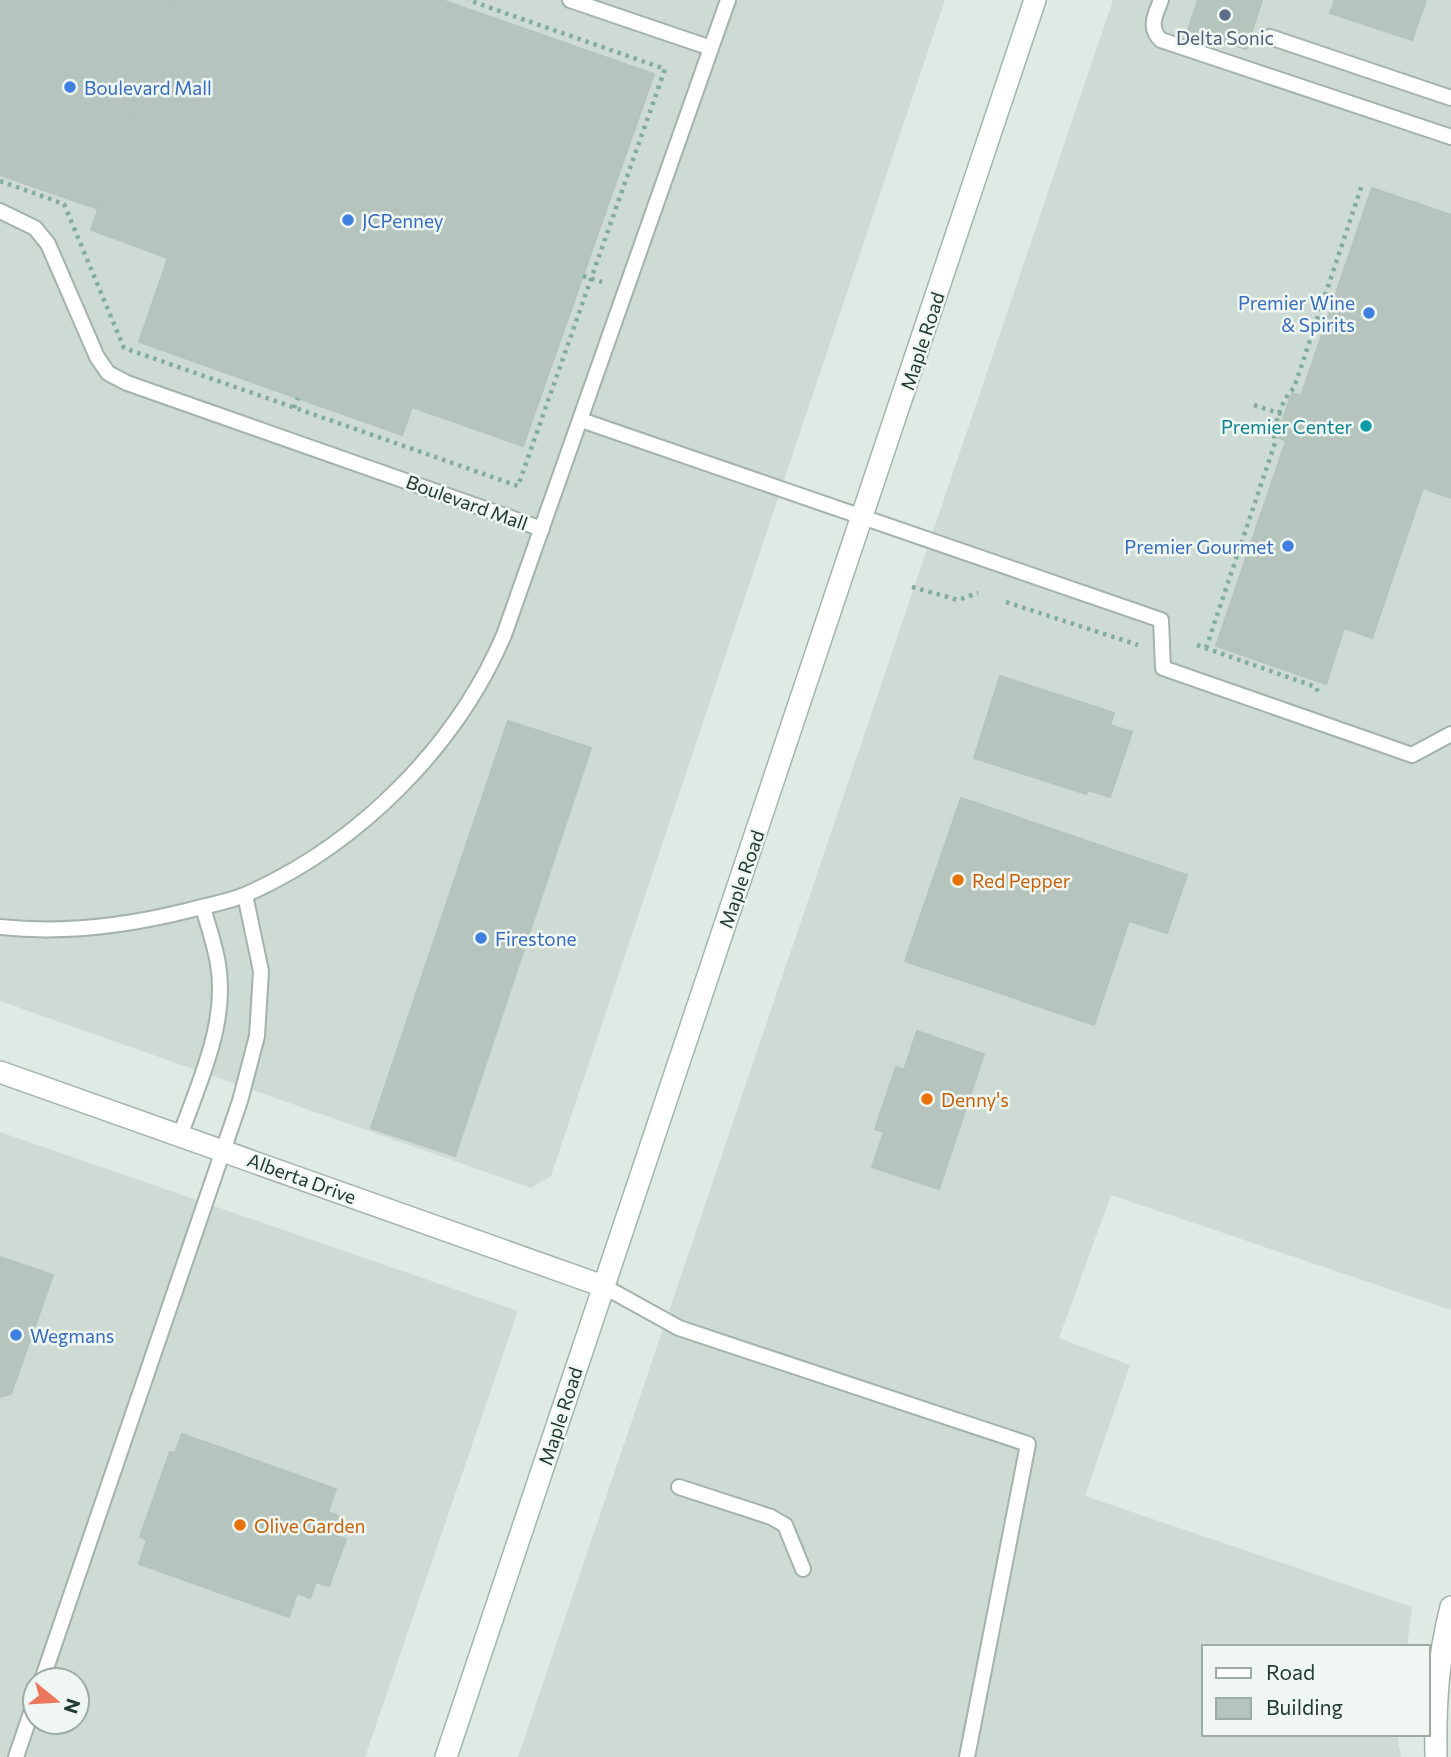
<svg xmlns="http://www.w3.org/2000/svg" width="1451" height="1757" font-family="Commissioner,sans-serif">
<rect width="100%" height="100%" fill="#e0eae5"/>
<g fill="#cedad4" fill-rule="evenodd">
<path d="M 0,0 L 945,0 L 551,1176 L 531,1188 L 0,1001 Z"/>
<path d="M 1113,0 L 1451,0 L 1451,1310 L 1111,1195 L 1059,1338 L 1130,1365 L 1085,1496 L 1412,1607 L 1407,1647 L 1204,1647 L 1204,1734 L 1397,1734 L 1401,1757 L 518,1757 Z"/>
<path d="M 0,1132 L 518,1311 L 365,1757 L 0,1757 ZM 35,1680 L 77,1680 L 77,1722 L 35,1722 Z"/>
</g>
<g fill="#b5c5be" stroke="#b3c4bb" stroke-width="2">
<path d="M 0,0 L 172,0 L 98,209 L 0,175 Z"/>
<path d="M 172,0 L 442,0 L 654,74 L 523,446 L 412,407 L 402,435 L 139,342 L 168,258 L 91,230 Z"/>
<path d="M 1198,0 L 1262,0 L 1246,49 L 1188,30 Z"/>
<path d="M 1335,0 L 1426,0 L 1412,40 L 1330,13 Z"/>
<path d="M 1372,188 L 1451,215 L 1451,498 L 1423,488 L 1372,638 L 1344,628 L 1326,684 L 1216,646 L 1286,441 L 1277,437 L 1284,415 L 1292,393 L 1301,396 Z"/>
<path d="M 1000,676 L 1114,713 L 1110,725 L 1132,732 L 1110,797 L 1088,790 L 1086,794 L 974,758 Z"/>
<path d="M 508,721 L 591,748 L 455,1156 L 371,1128 Z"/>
<path d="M 961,798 L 1187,875 L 1167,933 L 1129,921 L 1094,1025 L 905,961 Z"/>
<path d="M 917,1031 L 984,1054 L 939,1189 L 872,1167 L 884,1132 L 875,1129 L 896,1067 L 904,1070 Z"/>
<path d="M 0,1257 L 53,1275 L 11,1394 L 0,1397 Z"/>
<path d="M 182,1434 L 336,1489 L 328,1512 L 338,1516 L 332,1534 L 346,1539 L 329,1586 L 316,1582 L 310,1598 L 297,1593 L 289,1617 L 139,1564 L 147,1540 L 140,1537 L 170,1452 L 175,1453 Z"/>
</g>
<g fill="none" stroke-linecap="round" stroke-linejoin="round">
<g stroke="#a3b2ac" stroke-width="18">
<g id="service">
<path d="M 570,0 L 711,48"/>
<path d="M 1161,0 C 1155,15 1148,28 1161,40 L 1451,137"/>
<path d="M 1270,37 L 1451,98"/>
<path d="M 0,211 L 35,228 L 48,244 L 97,357 L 108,373 L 127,383 L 542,529"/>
<path d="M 581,420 L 1161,620 L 1163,668 L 1412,755 L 1451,734"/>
<path d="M 0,927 C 65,934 127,926 190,910 C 208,905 229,902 247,894 C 359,844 456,747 504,635 L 728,0"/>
<path d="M 180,1136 C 199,1082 228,1023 218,964 C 215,945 208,926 203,907"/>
<path d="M 603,1286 L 679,1328 L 1028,1444 L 967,1757"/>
<path d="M 679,1487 L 771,1517 L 785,1525 L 803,1569"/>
<path d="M 42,1680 L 240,1101 L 257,1036 L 261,971 L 245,895"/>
<path d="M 16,1757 L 35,1701"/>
</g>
</g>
<g stroke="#a3b2ac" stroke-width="24">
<path id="minor" d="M 1436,1757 C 1435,1704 1438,1658 1451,1607"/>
</g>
<g stroke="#a3b2ac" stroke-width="24">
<path id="tertiary" d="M 0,1072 L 603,1286"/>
</g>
<g stroke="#9fb6ac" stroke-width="24">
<path id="secondary" d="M 446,1757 L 1035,0"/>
</g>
<g stroke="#82ad9c" stroke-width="4.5" stroke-dasharray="3.5 5" stroke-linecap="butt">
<path d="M 0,181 L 64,204 L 124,348 L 518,486 L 665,69 L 468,0"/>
<path d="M 583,276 L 602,282"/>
<path d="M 1254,405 L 1284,415"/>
<path d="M 294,408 L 298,398"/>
<path d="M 912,587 L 958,600 L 978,593"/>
<path d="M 1006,602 L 1138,645"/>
<path d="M 1197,645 L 1316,687 L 1318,692"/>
<path d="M 1206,648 L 1275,443 C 1272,428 1282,398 1294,388 L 1362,185"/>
</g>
<use href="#service" stroke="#fff" stroke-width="14"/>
<use href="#minor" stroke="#fff" stroke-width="21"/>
<use href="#tertiary" stroke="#fff" stroke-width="21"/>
<use href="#secondary" stroke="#fff" stroke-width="21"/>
</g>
<circle fill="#5c6f8a" stroke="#f0f7f3" stroke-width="2.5" cx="1225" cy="15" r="7"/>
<g fill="#3f7fe0" stroke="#f0f7f3" stroke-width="2.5">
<circle cx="70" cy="87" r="7"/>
<circle cx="348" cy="220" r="7"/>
<circle cx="1369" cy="313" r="7"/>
<circle cx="1288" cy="546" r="7"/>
<circle cx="481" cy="938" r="7"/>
<circle cx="16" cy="1335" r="7"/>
</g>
<circle fill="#0f9aa8" stroke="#f0f7f3" stroke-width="2.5" cx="1366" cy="426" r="7"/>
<g fill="#e8710a" stroke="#f0f7f3" stroke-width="2.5">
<circle cx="958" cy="880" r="7"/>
<circle cx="927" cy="1099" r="7"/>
<circle cx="240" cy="1525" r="7"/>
</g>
<g text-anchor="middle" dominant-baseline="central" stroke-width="5" stroke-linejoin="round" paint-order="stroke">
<g font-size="19" fill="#4e5e75" stroke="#f0f7f3">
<text x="1225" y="37">Delta Sonic</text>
</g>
<g font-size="19" fill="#366cbe" stroke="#f0f7f3" text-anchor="start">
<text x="84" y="87">Boulevard Mall</text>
<text x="362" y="220">JCPenney</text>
<text x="1355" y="302" text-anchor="end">Premier Wine<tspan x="1355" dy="22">&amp; Spirits</tspan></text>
<text x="1274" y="546" text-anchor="end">Premier Gourmet</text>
<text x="495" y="938">Firestone</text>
<text x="30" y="1335">Wegmans</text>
</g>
<g font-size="19" fill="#213a32" stroke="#f0f7f3">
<text transform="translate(922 341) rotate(-72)">Maple Road</text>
<text transform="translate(467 502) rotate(20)">Boulevard Mall</text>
<text transform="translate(741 879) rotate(-71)">Maple Road</text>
<text transform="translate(302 1178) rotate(20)">Alberta Drive</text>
<text transform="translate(560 1416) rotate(-72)">Maple Road</text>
</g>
<g font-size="19" fill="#0d838f" stroke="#f0f7f3" text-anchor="end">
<text x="1352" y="426">Premier Center</text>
</g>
<g font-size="19" fill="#c56008" stroke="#f0f7f3" text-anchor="start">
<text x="972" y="880">Red Pepper</text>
<text x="941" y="1099">Denny's</text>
<text x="254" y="1525">Olive Garden</text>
</g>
</g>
<rect x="1202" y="1645" width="228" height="91" fill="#f0f7f3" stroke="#9daba6" stroke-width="2"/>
<rect x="1216" y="1668" width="35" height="10" fill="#ffffff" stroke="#9daba6" stroke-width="2"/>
<text x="1266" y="1680" font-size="21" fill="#213a32">Road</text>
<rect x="1216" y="1698" width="35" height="21" fill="#b5c5be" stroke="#9daba6" stroke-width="2"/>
<text x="1266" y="1715" font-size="21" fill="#213a32">Building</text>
<g transform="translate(56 1701) rotate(108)"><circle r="33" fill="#f0f7f3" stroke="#9daba6" stroke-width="2"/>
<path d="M0-5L12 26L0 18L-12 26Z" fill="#ec765c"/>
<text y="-10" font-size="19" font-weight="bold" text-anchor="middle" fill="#213a32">N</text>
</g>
</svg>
